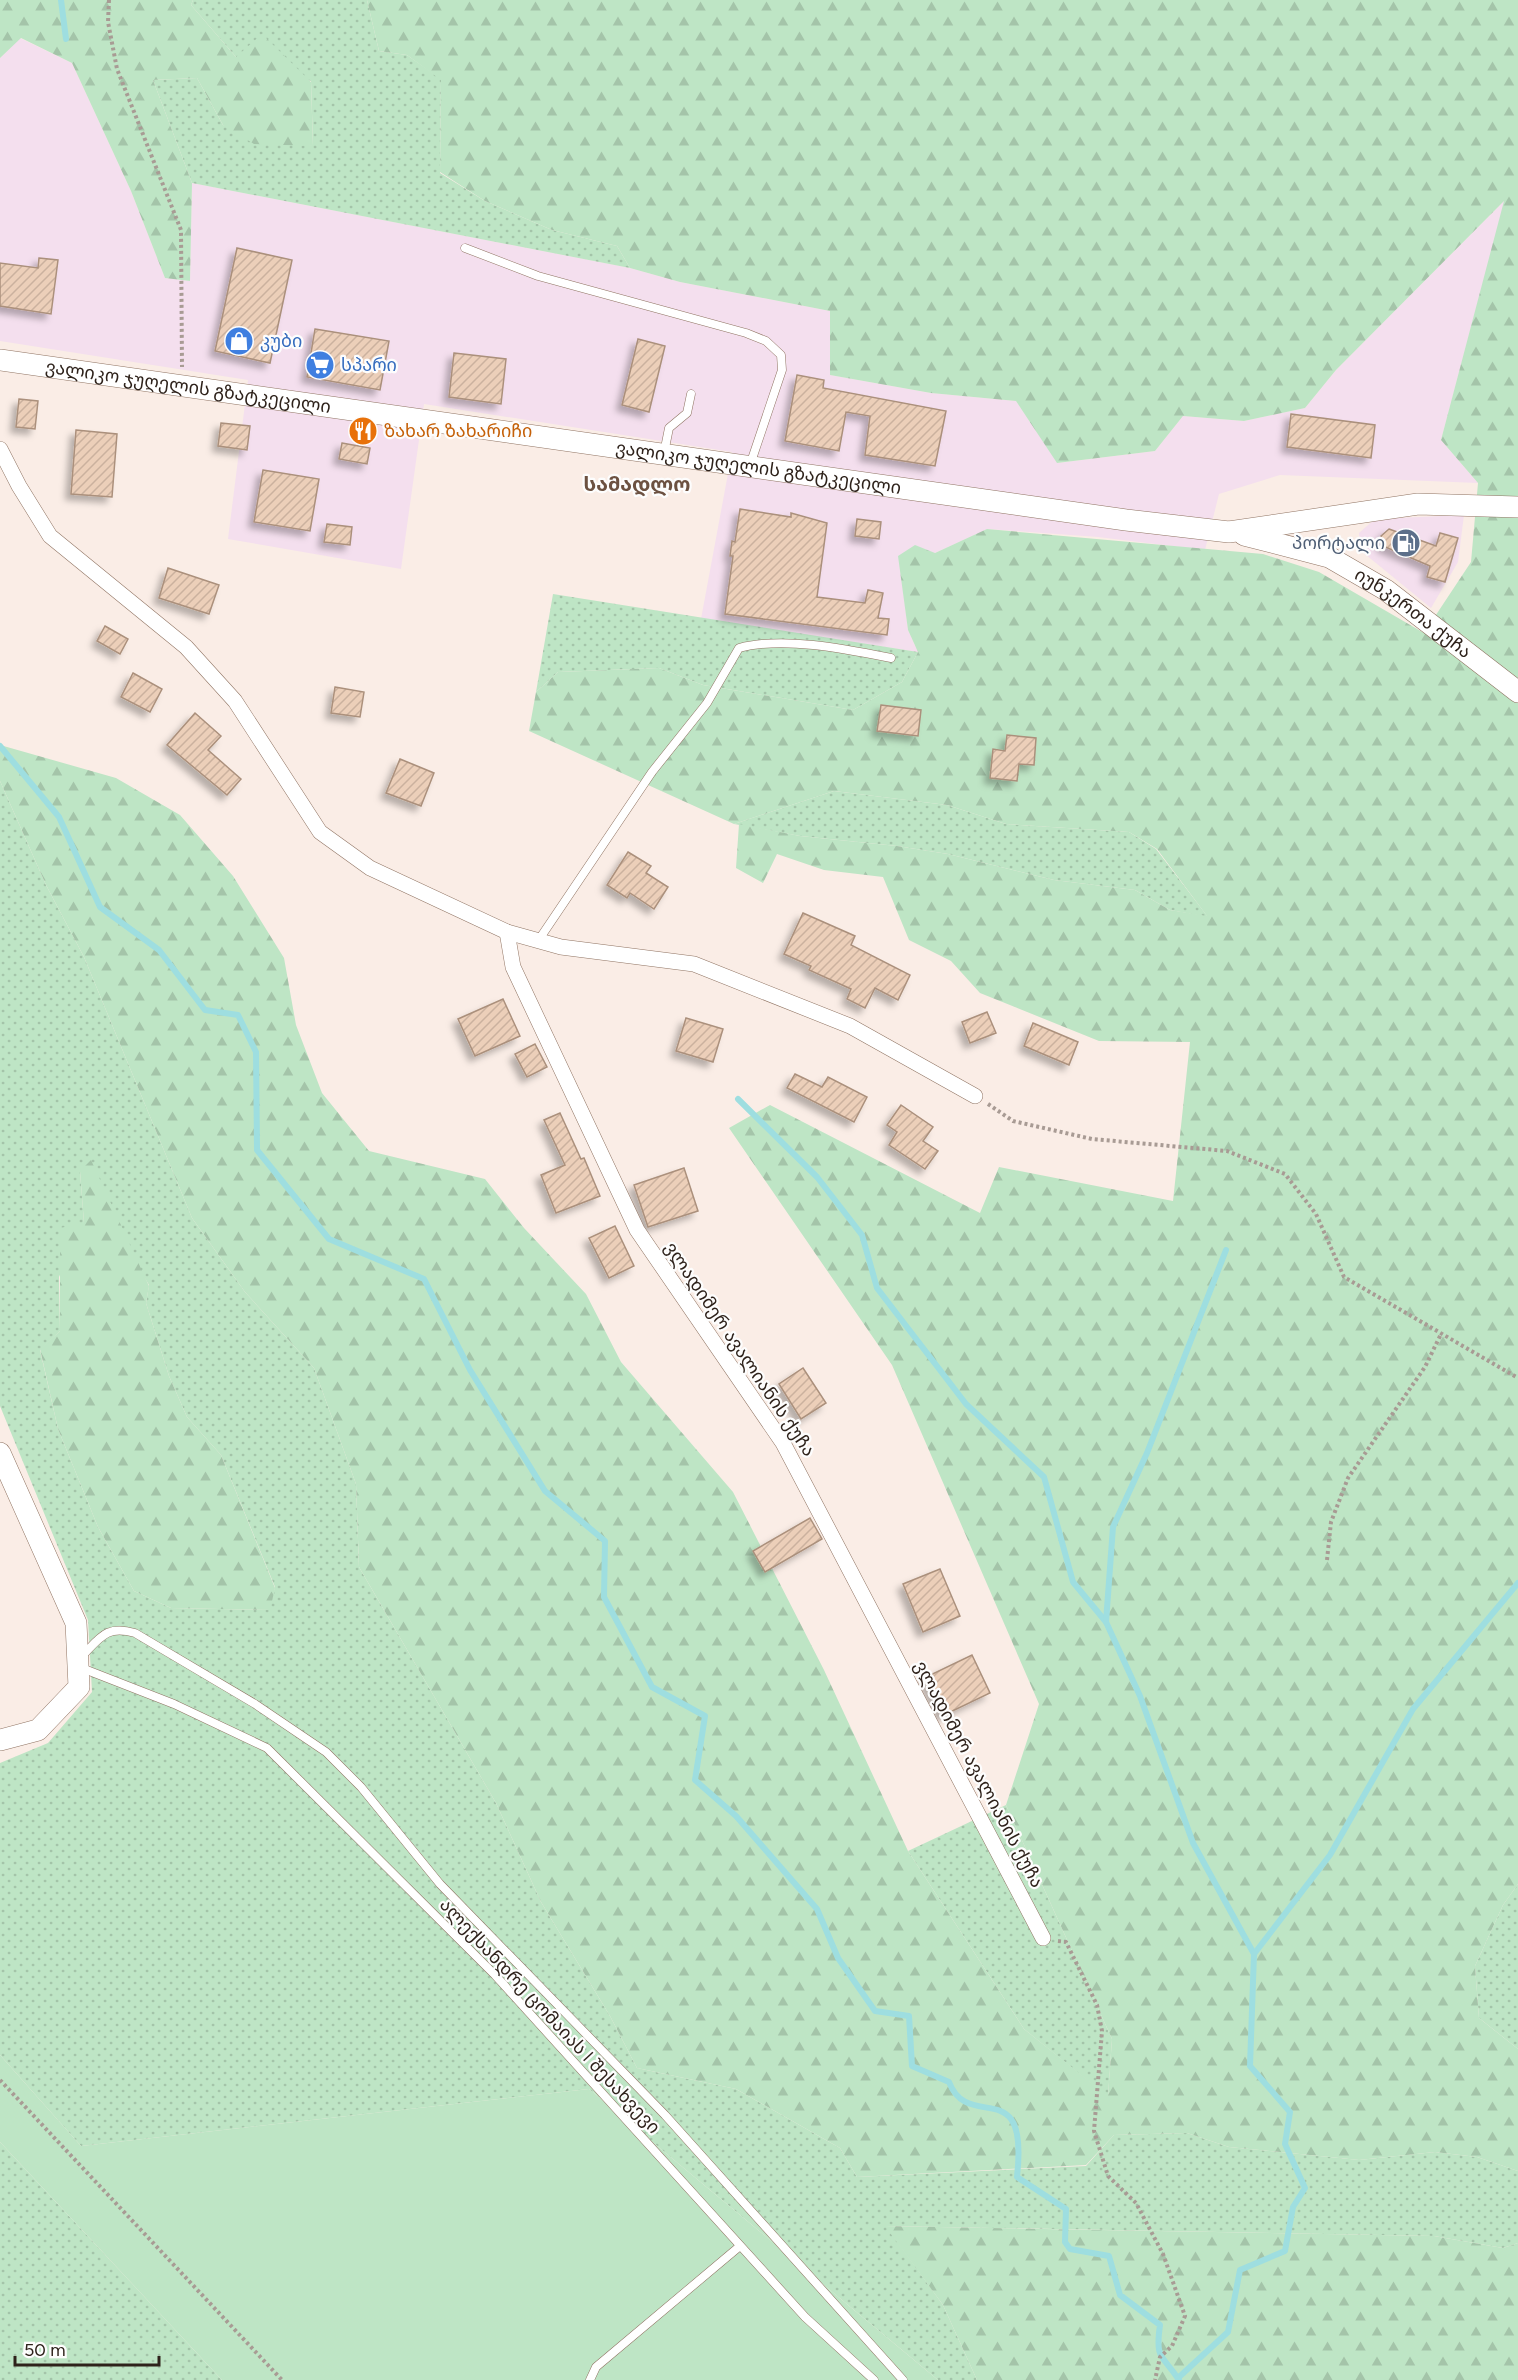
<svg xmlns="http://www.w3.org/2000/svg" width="1518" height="2380" font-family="Figtree,'Noto Sans Georgian',sans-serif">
<defs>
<pattern id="green-dots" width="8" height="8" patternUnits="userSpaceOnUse" patternTransform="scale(1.5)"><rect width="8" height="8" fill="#bee5c5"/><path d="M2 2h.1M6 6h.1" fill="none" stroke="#a4c4a9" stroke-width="1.8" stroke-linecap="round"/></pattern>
<pattern id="forest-firs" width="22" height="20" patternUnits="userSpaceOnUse" patternTransform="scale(1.5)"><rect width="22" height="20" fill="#bee5c5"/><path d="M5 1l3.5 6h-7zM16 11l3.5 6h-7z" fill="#a4c4a9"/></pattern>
<pattern id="building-hatch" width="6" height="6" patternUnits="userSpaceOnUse" patternTransform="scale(1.5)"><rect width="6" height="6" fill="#eccfb9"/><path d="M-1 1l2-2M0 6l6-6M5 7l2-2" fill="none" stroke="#cbb19e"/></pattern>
<filter id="shadow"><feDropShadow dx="-5.5" dy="5.5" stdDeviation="3" flood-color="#0004"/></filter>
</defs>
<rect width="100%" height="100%" fill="#faede6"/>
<g fill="#f4dfee">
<path d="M 20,38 L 72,63 L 131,191 L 165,278 L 190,281 L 192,183 L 630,268 L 680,282 L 830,311 L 830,375 L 931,393 L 1016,401 L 1058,463 L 1155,451 L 1183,416 L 1244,421 L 1305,408 L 1336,370 L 1505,200 L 1441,440 L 1478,483 L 1280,475 L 1219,494 L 1205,550 L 1098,537 L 988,529 L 935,553 L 899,557 L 908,630 L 918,652 L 701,619 L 732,452 L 424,404 L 401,569 L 228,539 L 248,380 L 0,341 L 0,58 Z"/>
<path d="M 1464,515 L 1458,562 L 1431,608 L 1360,550 L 1359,533 L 1375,519 Z"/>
</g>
<g fill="url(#green-dots)" fill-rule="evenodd">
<path d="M 193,0 L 367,0 L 379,51 L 407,55 L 441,79 L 440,173 L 485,201 L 552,230 L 617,246 L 630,268 L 192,183 L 153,80 L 197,78 L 223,125 L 313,146 L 311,81 L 236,57 L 191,5 Z"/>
<path d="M 553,594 L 918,652 L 902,682 L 853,710 L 703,685 L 659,668 L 558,672 L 536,692 Z"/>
<path d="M 0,781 L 46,885 L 84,957 L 192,1218 L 245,1292 L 314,1368 L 356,1484 L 359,1567 L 496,1803 L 541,1902 L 610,2016 L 637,2068 L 736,2089 L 840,2148 L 857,2177 L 1086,2166 L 1114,2135 L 1187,2133 L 1229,2147 L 1359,2160 L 1435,2152 L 1477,2157 L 1518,2171 L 1518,2243 L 1503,2248 L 1434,2236 L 886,2226 L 943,2305 L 977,2380 L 938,2380 L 589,2089 L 81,2146 L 0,2055 L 0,1763 L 48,1743 L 92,1692 L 88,1620 L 0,1406 ZM 80,1171 L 149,1285 L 146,1303 L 169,1376 L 187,1417 L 221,1455 L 275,1587 L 269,1610 L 171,1608 L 134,1591 L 98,1527 L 58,1429 L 40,1350 L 60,1331 L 59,1277 L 84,1223 Z"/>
<path d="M 834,791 L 947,805 L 1006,824 L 1129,832 L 1156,849 L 1208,917 L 1170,910 L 1135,890 L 1054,880 L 948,854 L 897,846 L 800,836 L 734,824 Z"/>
<path d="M 1006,1805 L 1112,2039 L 1108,2097 L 1024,2029 L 908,1851 Z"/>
<path d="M 1518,1884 L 1518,2049 L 1479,2018 L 1475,1966 L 1503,1905 Z"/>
<path d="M 0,2142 L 222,2380 L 0,2380 Z"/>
</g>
<g fill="url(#forest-firs)">
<path d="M 0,0 L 193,0 L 191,5 L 236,57 L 262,34 L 311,82 L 313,146 L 254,144 L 223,125 L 197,78 L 153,80 L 192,183 L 190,281 L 165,278 L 131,191 L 72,63 L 21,38 L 0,58 Z"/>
<path d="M 367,0 L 1518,0 L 1518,1884 L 1503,1905 L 1475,1966 L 1479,2018 L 1518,2049 L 1518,2171 L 1477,2157 L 1435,2152 L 1359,2160 L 1229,2147 L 1187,2133 L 1114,2135 L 1086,2165 L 857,2177 L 840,2148 L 736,2089 L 637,2068 L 610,2016 L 541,1902 L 496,1803 L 359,1567 L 356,1484 L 314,1368 L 245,1292 L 192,1218 L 84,957 L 46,885 L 0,781 L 0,745 L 116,778 L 180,815 L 233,876 L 284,958 L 296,1025 L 322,1093 L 369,1151 L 485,1179 L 524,1228 L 586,1294 L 621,1362 L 733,1492 L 824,1670 L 908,1851 L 1024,2029 L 1108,2096 L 1112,2039 L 1006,1805 L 1039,1704 L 892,1365 L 729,1128 L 770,1105 L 980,1213 L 999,1167 L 1173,1201 L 1190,1042 L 1099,1041 L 980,993 L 951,961 L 909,940 L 883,877 L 824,870 L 777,854 L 763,883 L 736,868 L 739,824 L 800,836 L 897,846 L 948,854 L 1054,880 L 1135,890 L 1170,910 L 1207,916 L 1157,849 L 1129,832 L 1006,824 L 947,805 L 834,791 L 734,824 L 529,731 L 536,692 L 558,672 L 659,668 L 703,685 L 853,710 L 902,682 L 918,652 L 908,630 L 898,556 L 915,545 L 935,553 L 987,529 L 1263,554 L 1319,572 L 1424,633 L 1471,562 L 1478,483 L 1441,440 L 1504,201 L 1336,370 L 1305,408 L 1244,421 L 1183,416 L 1155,451 L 1057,463 L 1016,401 L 931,393 L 830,375 L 830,311 L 680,282 L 630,268 L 617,246 L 552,230 L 485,201 L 440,172 L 441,80 L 407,55 L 379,51 Z"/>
<path d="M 91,1160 L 149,1286 L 146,1303 L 169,1376 L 187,1417 L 221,1455 L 275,1588 L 270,1610 L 171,1608 L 134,1591 L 98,1527 L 58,1429 L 40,1349 L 60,1331 L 60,1228 L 84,1223 L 80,1171 Z"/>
<path d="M 885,2226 L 1434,2236 L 1503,2248 L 1518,2243 L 1518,2380 L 977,2380 L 943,2305 Z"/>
</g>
<path fill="#bee5c5" d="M 0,2055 L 81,2146 L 589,2089 L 938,2380 L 222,2380 L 0,2142 Z"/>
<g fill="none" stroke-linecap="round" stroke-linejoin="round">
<g stroke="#9edee0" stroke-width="6">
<path d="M 61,0 L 66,39"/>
<path d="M 0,746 L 59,817 L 100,907 L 159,950 L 205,1010 L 238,1015 L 256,1052 L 257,1150 L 329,1239 L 424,1279 L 470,1370 L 545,1491 L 605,1541 L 604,1597 L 652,1687 L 705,1716 L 695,1780 L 736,1816 L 817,1909 L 838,1958 L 875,2011 L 909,2016 L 912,2066 L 949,2082 C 969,2134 1029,2071 1017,2177 L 1066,2209 L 1065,2242 L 1070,2249 L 1109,2256 L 1120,2295 L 1160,2325 C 1155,2360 1162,2354 1179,2380"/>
<path d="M 738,1099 L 817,1177 L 862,1235 L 877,1288 L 966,1404 L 1044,1477 L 1073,1582 L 1106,1622"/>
<path d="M 1226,1250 L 1147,1453 L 1113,1527 L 1106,1622 L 1140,1696 L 1193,1843 L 1254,1954"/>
<path d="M 1178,2378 L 1228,2332 L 1240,2270 L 1285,2251 L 1293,2207 L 1305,2188 L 1285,2144 L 1290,2112 L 1250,2066 L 1254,1954 L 1330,1855 L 1413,1709 L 1518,1583"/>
</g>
</g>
<g fill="url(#building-hatch)" stroke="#ab907c" stroke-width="1.5" filter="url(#shadow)">
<path d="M 237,248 L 292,260 L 270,363 L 215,351 Z"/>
<path d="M 39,258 L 58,260 L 51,314 L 0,306 L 0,263 L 38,268 Z"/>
<path d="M 315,329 L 389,341 L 380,390 L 307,377 Z"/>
<path d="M 638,339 L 665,346 L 649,412 L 622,405 Z"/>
<path d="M 454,353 L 506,359 L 501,404 L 449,397 Z"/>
<path d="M 797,375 L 824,380 L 823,388 L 946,411 L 935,466 L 865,455 L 870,416 L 846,412 L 839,451 L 785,441 Z"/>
<path d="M 19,399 L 38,401 L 35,429 L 16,427 Z"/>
<path d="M 1291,414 L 1375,425 L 1371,458 L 1287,447 Z"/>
<path d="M 221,423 L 250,426 L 247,450 L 218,446 Z"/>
<path d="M 76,430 L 117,434 L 112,497 L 71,494 Z"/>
<path d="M 342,443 L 370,448 L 367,464 L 339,459 Z"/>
<path d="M 263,470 L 319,479 L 310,531 L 254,522 Z"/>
<path d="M 740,509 L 791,517 L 791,513 L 827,523 L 817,597 L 865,603 L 868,590 L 883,593 L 878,618 L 889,619 L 887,635 L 725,614 L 733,556 L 730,556 L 732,541 L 735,542 Z"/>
<path d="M 857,519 L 881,522 L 879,539 L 855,536 Z"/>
<path d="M 327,524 L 352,527 L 350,545 L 324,542 Z"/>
<path d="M 1389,529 L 1436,546 L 1440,533 L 1458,538 L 1445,582 L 1427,577 L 1430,566 L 1383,546 L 1381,536 Z"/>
<path d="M 168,568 L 219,585 L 209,614 L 159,598 Z"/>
<path d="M 105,626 L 128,639 L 120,654 L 97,641 Z"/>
<path d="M 133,673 L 162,689 L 150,712 L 121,697 Z"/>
<path d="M 335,687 L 364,692 L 360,717 L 331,713 Z"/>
<path d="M 881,705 L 921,710 L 918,736 L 877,731 Z"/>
<path d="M 195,713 L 221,736 L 208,750 L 241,779 L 227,795 L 167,745 Z"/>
<path d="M 1007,735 L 1036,738 L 1034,765 L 1019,764 L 1017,781 L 990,778 L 993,749 L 1005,751 Z"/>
<path d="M 400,759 L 434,773 L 421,806 L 386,793 Z"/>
<path d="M 628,852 L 651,866 L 646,873 L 668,887 L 654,909 L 630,893 L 627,898 L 607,885 Z"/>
<path d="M 803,913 L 855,936 L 851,945 L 910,975 L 898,1000 L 875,988 L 865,1008 L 847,999 L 851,989 L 809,970 L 811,966 L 784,954 Z"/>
<path d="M 503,999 L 520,1036 L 475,1056 L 458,1019 Z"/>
<path d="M 987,1012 L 996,1033 L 970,1043 L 962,1022 Z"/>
<path d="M 686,1018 L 723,1029 L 713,1062 L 676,1051 Z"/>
<path d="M 1033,1023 L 1078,1042 L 1069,1065 L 1024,1046 Z"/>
<path d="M 535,1044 L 547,1067 L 527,1077 L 515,1054 Z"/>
<path d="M 795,1074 L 822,1087 L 828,1077 L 867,1097 L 854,1122 L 787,1088 Z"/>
<path d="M 901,1105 L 933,1127 L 923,1141 L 938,1151 L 925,1169 L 889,1145 L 897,1132 L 887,1125 Z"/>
<path d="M 560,1113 L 581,1159 L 584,1158 L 600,1196 L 556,1213 L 541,1175 L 565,1165 L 544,1120 Z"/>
<path d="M 684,1168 L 698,1211 L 648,1227 L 634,1185 Z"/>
<path d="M 615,1226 L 634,1266 L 609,1278 L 589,1238 Z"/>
<path d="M 803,1368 L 826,1403 L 801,1419 L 779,1384 Z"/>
<path d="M 810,1518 L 822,1539 L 765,1572 L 753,1551 Z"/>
<path d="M 940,1569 L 960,1616 L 923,1632 L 903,1584 Z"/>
<path d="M 972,1655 L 990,1693 L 942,1716 L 924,1678 Z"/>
</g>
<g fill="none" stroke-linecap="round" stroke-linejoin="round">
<g stroke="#907463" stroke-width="9">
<g id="lane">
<path d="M 465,248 L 538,276 L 746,333 L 766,341 L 781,355 L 782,370 L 750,465"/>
<path d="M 664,453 L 669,428 L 687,413 L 691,394"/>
<path d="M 538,941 L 652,772 L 707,703 L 739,648 C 783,636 846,649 891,658"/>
<path d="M 81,1657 C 101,1637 106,1625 135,1633 L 255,1704 L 326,1752 L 361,1787 L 440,1884 L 665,2115 L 903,2380"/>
<path d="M 79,1667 L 174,1704 L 267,1748 L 495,1975 L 805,2317 L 874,2380"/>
<path d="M 590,2380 L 596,2367 L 740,2246"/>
</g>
</g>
<g stroke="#907463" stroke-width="16">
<g id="street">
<path d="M 0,449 L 19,486 L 50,536 L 186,647 L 235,701 L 320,832 L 370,868 L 507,932 L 561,947 L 694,964 L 850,1026 L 975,1096"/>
<path d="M 507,932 L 513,967 L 637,1230 L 783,1443 L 1043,1938"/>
</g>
</g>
<g stroke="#907463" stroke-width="22">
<g id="secondary">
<path id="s1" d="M 0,360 L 1126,520 L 1229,532 L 1418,504 L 1518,507"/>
<path id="s2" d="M 1244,535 L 1329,557 L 1386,590 L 1518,692"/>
<path d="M 0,1453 L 76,1623 L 79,1687 L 38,1730 L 0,1740"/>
</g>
</g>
<g stroke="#a89b94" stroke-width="4" stroke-dasharray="3 3" stroke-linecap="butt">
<path d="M 109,0 L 108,22 L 117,69 L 181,230 L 182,367"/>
<path d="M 988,1104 L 1013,1121 L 1092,1139 L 1227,1151 L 1285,1174 L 1316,1214 L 1344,1277 L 1518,1378"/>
<path d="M 1327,1560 L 1331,1522 L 1348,1478 L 1425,1367 L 1441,1334"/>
<path d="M 1058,1941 L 1066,1942 L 1097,2005 L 1102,2031 L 1094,2131 L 1108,2176 L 1136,2203 L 1163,2254 L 1185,2316 L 1172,2346 L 1160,2357 L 1155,2380"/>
<path d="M 0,2080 L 282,2380"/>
</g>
<use href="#lane" stroke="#fff" stroke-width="8"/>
<use href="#street" stroke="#fff" stroke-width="15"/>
<use href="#secondary" stroke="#fff" stroke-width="21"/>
</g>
<defs>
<g id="shop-disc" transform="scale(1.5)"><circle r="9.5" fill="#3f7fe0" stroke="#fdfdfd"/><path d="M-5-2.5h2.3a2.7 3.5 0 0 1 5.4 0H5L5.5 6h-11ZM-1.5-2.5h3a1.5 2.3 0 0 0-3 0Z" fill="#fff"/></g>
<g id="supermarket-disc" transform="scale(1.5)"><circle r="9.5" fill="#3f7fe0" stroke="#fdfdfd"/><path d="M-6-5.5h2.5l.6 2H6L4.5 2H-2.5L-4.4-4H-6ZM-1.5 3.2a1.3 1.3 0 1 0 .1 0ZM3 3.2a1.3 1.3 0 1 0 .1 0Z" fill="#fff"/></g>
<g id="restaurant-disc" transform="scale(1.5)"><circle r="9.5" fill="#e8710a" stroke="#fdfdfd"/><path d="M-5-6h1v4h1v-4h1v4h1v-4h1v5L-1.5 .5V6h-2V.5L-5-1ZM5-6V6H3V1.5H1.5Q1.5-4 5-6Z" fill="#fff"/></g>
<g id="fuel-disc" transform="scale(1.5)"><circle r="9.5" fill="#5c6f8a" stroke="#fdfdfd"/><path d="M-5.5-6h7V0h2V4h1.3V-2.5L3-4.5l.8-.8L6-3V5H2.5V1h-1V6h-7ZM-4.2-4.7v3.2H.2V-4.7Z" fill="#fff"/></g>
</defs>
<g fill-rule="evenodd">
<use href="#shop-disc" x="239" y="341"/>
<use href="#supermarket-disc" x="320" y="365"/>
<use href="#restaurant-disc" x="363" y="431"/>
<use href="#fuel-disc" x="1406" y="543"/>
</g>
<g text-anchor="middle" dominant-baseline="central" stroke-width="4.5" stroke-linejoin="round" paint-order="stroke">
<g font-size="18" fill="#366cbe" stroke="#fdfdfd" text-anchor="start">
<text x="260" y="341">კუბი</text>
<text x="341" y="365">სპარი</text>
</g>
<g font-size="18" fill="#2e221b" stroke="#fdfdfd">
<text stroke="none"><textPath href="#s1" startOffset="190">ვალიკო ჯუღელის გზატკეცილი</textPath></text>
<text stroke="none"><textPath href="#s1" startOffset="766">ვალიკო ჯუღელის გზატკეცილი</textPath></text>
<text stroke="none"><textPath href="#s2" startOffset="189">იუნკერთა ქუჩა</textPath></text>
<text transform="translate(740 1349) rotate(56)">ვლადიმერ ავალიანის ქუჩა</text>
<text transform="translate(979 1774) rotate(62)">ვლადიმერ ავალიანის ქუჩა</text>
<text transform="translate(550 2016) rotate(47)">ალექსანდრე ცომაიას I შესახვევი</text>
</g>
<g font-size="18" fill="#c56008" stroke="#fdfdfd" text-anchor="start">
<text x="384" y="431">ზახარ ზახარიჩი</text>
</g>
<g font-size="18" fill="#4e5e75" stroke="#fdfdfd" text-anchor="end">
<text x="1385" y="543">პორტალი</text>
</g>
<g font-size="20" font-weight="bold" fill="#6c5141" stroke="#fdfdfd">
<text x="637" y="484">სამადლო</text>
</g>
</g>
<path d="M15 2356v9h144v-9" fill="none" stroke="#2e221b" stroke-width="3"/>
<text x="24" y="2356" font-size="18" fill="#2e221b" stroke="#fdfdfd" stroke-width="4.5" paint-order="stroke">50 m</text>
</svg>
